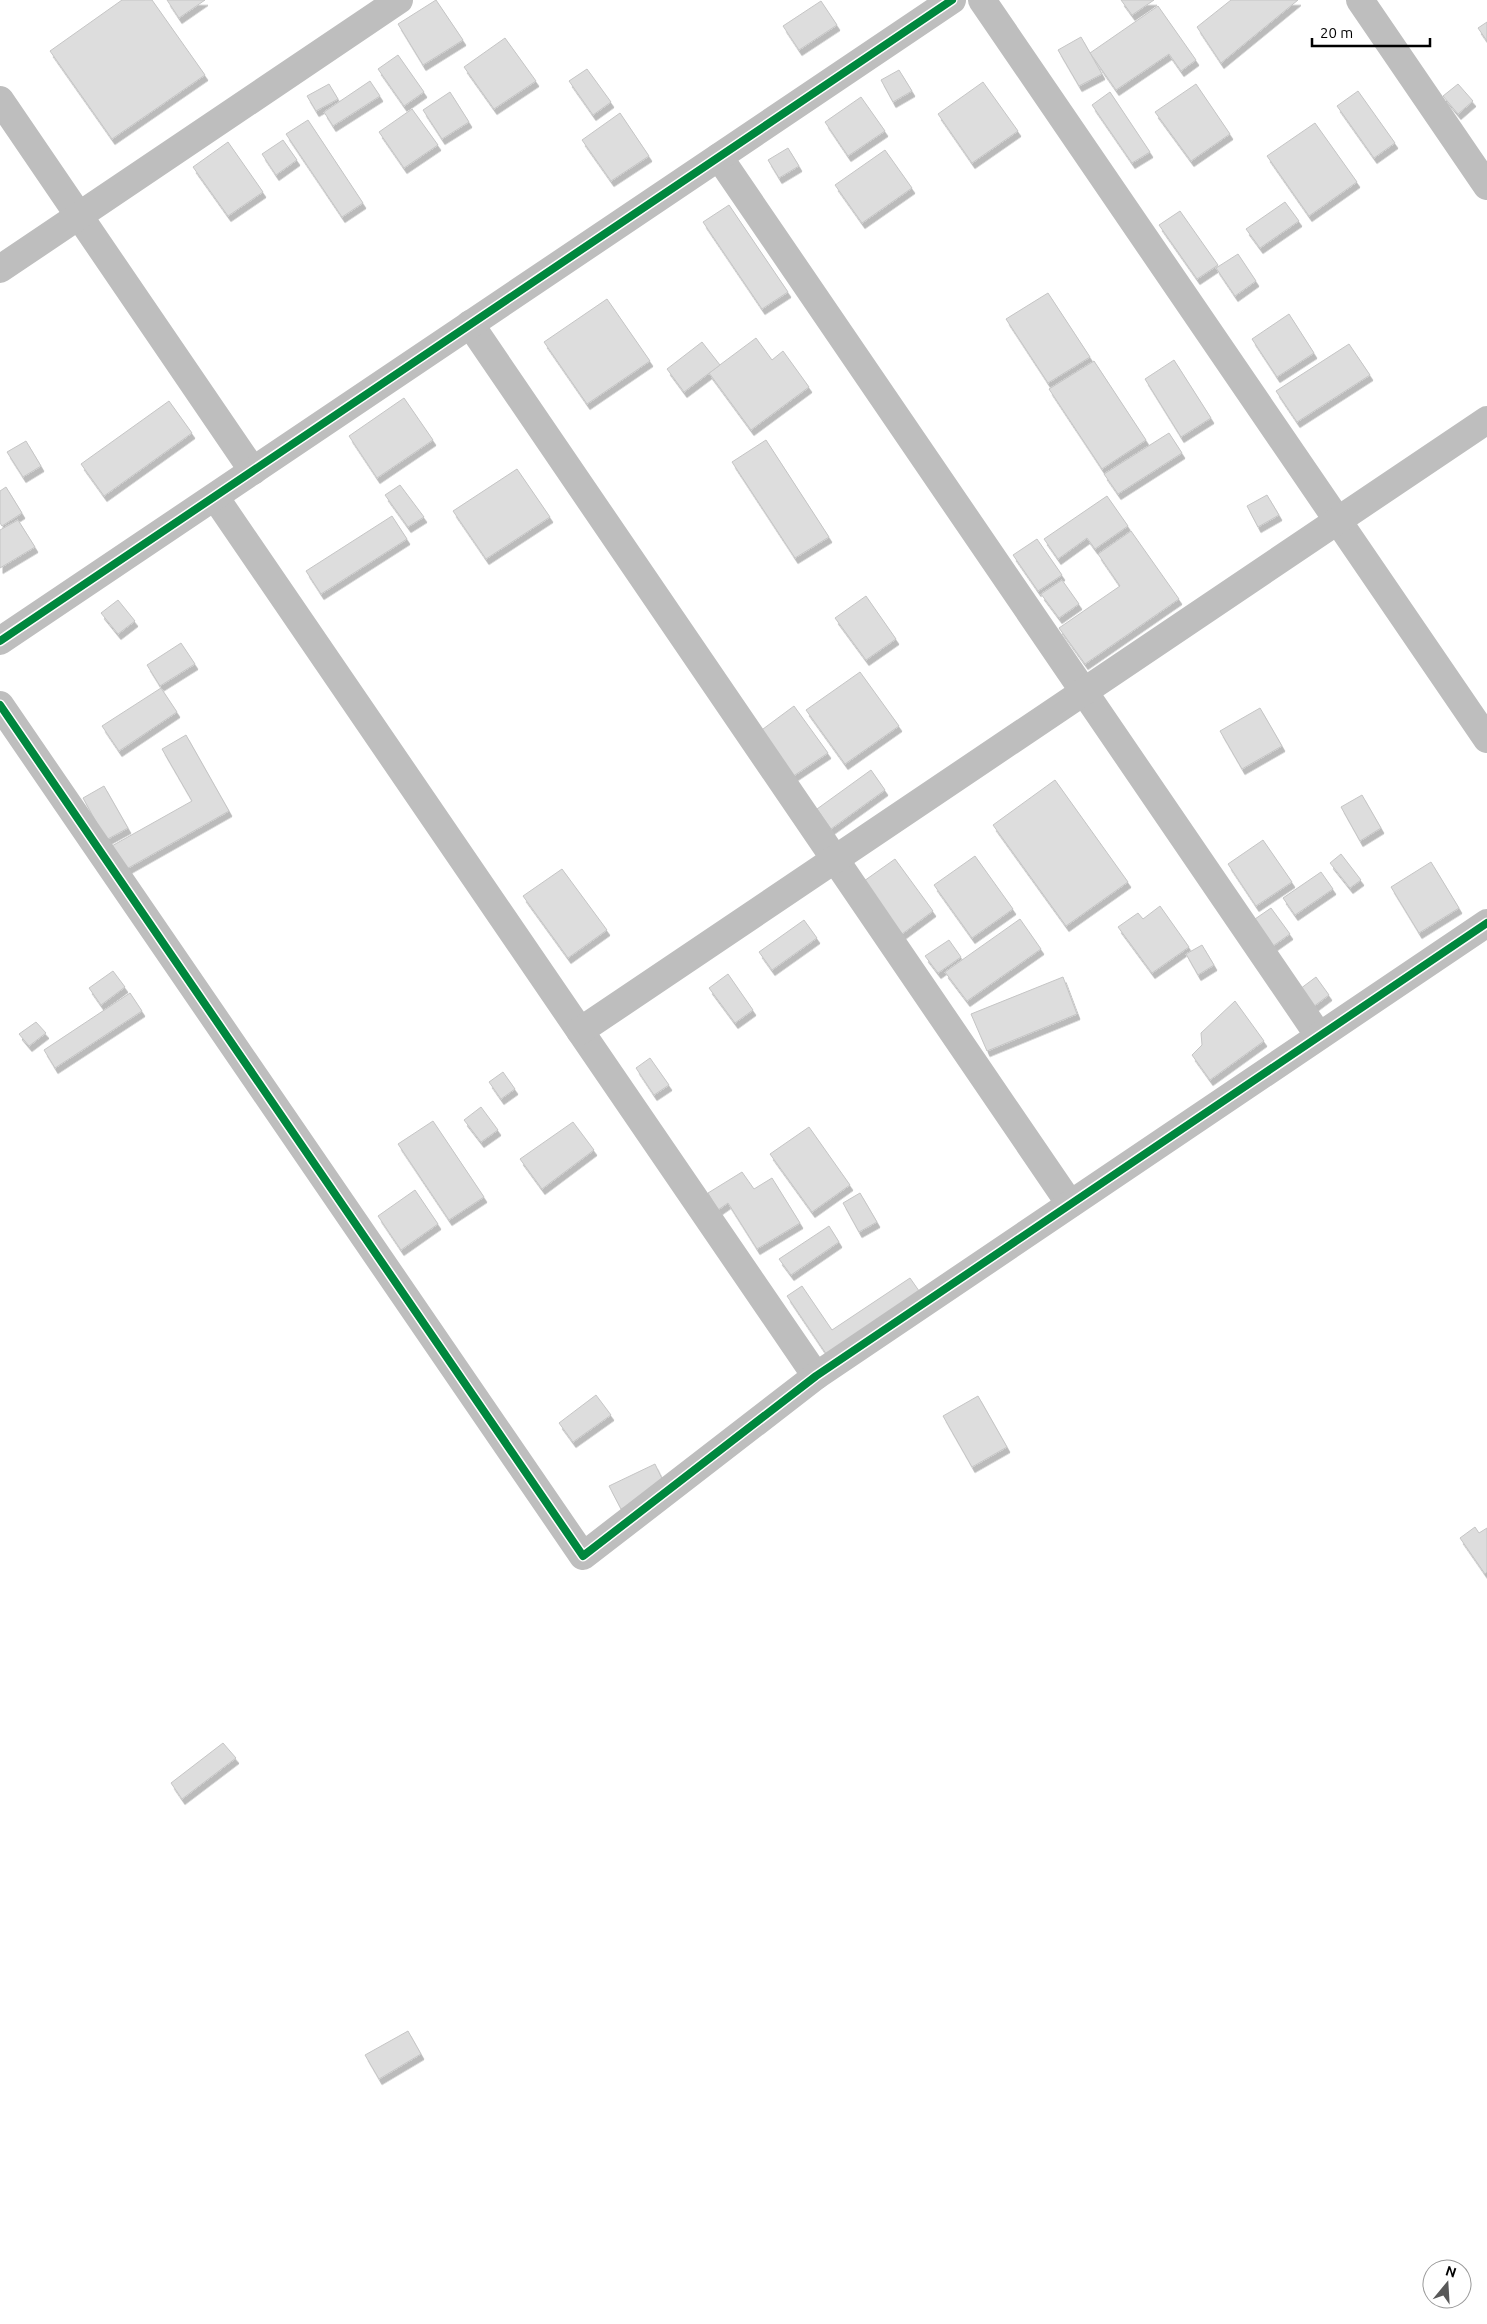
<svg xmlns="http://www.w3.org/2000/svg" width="1487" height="2324" font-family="Ubuntu,sans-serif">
<defs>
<filter id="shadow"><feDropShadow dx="3" dy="5.5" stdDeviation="0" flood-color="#0004"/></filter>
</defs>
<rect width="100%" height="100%" fill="#fff"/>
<g fill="#ddd" stroke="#c5c5c5" filter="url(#shadow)">
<path d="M 122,0 L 152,0 L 205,75 L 112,139 L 50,51 Z"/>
<path d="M 167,0 L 205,0 L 179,18 Z"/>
<path d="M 436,0 L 463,40 L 423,65 L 398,24 Z"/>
<path d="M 1121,0 L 1154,0 L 1132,15 Z"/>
<path d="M 1231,0 L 1298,0 L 1221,63 L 1197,27 Z"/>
<path d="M 821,1 L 837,25 L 799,50 L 783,26 Z"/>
<path d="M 1158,6 L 1196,60 L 1181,71 L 1169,54 L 1116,90 L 1090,53 Z"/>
<path d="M 1487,22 L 1487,41 L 1478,28 Z"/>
<path d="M 1081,37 L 1102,74 L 1079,86 L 1058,50 Z"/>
<path d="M 505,38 L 536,81 L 494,109 L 464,67 Z"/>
<path d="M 398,55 L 424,92 L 404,106 L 378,69 Z"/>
<path d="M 587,69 L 611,102 L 593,115 L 569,81 Z"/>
<path d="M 899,70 L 912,91 L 893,102 L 881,80 Z"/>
<path d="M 370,81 L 380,96 L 333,126 L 324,112 Z"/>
<path d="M 983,82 L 1018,131 L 972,163 L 938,114 Z"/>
<path d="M 329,84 L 338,99 L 316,111 L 307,96 Z"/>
<path d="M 1196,84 L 1230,134 L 1191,161 L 1155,112 Z"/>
<path d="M 1458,84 L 1473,101 L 1458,114 L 1443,96 Z"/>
<path d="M 1358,91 L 1395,143 L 1374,158 L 1337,106 Z"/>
<path d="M 450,92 L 469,122 L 442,139 L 423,110 Z"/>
<path d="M 1110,92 L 1150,152 L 1132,163 L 1092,105 Z"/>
<path d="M 861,97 L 885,131 L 848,156 L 825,122 Z"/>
<path d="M 412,109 L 438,145 L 404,168 L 379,132 Z"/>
<path d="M 620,113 L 649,156 L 611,181 L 582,140 Z"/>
<path d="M 308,120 L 363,203 L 342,217 L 286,134 Z"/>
<path d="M 1315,123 L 1357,182 L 1309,216 L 1267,156 Z"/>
<path d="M 283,140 L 297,160 L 276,175 L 262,154 Z"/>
<path d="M 228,142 L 263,192 L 228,216 L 193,167 Z"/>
<path d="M 788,148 L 799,166 L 779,178 L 768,160 Z"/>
<path d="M 885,150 L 912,188 L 862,223 L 835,185 Z"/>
<path d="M 1285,202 L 1299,221 L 1260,248 L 1246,229 Z"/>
<path d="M 729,205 L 788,292 L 762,309 L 703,222 Z"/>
<path d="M 1180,211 L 1218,265 L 1197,279 L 1159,225 Z"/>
<path d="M 1238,254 L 1256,281 L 1235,296 L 1216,268 Z"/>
<path d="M 1048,293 L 1090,357 L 1048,383 L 1006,319 Z"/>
<path d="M 607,299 L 650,361 L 587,404 L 544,342 Z"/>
<path d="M 1289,314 L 1314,353 L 1277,377 L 1252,339 Z"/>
<path d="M 756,338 L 772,360 L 783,351 L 809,387 L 751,430 L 709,373 Z"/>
<path d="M 702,342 L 720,365 L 684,392 L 667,369 Z"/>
<path d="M 1349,344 L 1370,375 L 1297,422 L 1276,391 Z"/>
<path d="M 1174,360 L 1211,418 L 1181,437 L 1145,379 Z"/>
<path d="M 1094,361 L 1146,440 L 1102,469 L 1049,389 Z"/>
<path d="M 404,398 L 433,440 L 377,478 L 349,436 Z"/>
<path d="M 169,401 L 192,433 L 104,496 L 81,464 Z"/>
<path d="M 1169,433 L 1182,453 L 1118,494 L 1104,474 Z"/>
<path d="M 766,440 L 829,537 L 795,558 L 732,462 Z"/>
<path d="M 26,441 L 41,466 L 23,477 L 7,452 Z"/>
<path d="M 517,469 L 550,517 L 486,559 L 453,511 Z"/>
<path d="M 400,485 L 424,517 L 408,527 L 385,495 Z"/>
<path d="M 6,487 L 22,513 L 2,526 L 0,523 L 0,491 Z"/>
<path d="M 1267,495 L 1279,515 L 1258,527 L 1247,506 Z"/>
<path d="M 1107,496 L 1128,526 L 1095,549 L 1087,538 L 1058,559 L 1044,539 Z"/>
<path d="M 392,516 L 407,539 L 321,594 L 306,571 Z"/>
<path d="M 18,520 L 35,547 L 0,568 L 0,530 Z"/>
<path d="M 1131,531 L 1179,599 L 1085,664 L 1059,628 L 1120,586 L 1098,554 Z"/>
<path d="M 1037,539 L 1062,575 L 1038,591 L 1013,555 Z"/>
<path d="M 1062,580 L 1079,604 L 1059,618 L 1041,594 Z"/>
<path d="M 866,596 L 896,639 L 866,660 L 835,618 Z"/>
<path d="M 118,600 L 135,621 L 118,634 L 101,613 Z"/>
<path d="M 181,643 L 195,664 L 160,686 L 147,665 Z"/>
<path d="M 860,672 L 899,726 L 845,764 L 806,710 Z"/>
<path d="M 161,688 L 177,712 L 119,751 L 102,726 Z"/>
<path d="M 794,706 L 828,753 L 792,777 L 759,732 Z"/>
<path d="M 1260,708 L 1282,746 L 1242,769 L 1220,731 Z"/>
<path d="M 186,735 L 229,811 L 123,871 L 110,847 L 192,801 L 162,749 Z"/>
<path d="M 871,770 L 885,790 L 831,829 L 817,809 Z"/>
<path d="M 1055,780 L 1128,882 L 1066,926 L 993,825 Z"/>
<path d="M 104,786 L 128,828 L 106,840 L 83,798 Z"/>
<path d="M 1362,795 L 1381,828 L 1360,841 L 1341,807 Z"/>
<path d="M 1263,840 L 1292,882 L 1256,906 L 1228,864 Z"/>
<path d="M 1341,854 L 1361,880 L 1350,888 L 1330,863 Z"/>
<path d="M 975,856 L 1013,909 L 972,938 L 934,885 Z"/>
<path d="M 895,859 L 933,911 L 902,934 L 864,881 Z"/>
<path d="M 1431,862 L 1459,908 L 1419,933 L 1391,887 Z"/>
<path d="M 562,869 L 607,930 L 568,958 L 523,896 Z"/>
<path d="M 1321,872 L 1333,889 L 1295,915 L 1283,898 Z"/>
<path d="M 1160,906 L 1189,947 L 1152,973 L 1118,927 L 1138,913 L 1143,919 Z"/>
<path d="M 1271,908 L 1290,934 L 1273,946 L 1255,919 Z"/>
<path d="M 1020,919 L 1041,949 L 967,1001 L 945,972 Z"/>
<path d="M 804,920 L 817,938 L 772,970 L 759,952 Z"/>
<path d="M 949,940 L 961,957 L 938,973 L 925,956 Z"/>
<path d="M 1202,945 L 1214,965 L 1198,975 L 1186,954 Z"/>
<path d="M 113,971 L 125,987 L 101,1005 L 89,988 Z"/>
<path d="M 728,974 L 753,1010 L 735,1023 L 709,988 Z"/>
<path d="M 1063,977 L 1077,1014 L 987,1051 L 971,1014 Z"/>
<path d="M 1316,977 L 1329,995 L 1313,1007 L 1300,989 Z"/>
<path d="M 130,993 L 142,1011 L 55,1068 L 44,1050 Z"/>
<path d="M 1235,1001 L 1264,1041 L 1210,1080 L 1192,1055 L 1202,1045 L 1201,1033 Z"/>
<path d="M 36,1022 L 46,1033 L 29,1046 L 19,1034 Z"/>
<path d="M 650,1058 L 669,1085 L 654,1095 L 636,1068 Z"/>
<path d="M 503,1072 L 515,1089 L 501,1099 L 489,1082 Z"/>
<path d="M 481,1107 L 498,1130 L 481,1142 L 464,1120 Z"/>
<path d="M 433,1121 L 484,1197 L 449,1220 L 398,1144 Z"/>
<path d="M 573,1122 L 594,1150 L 542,1189 L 520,1159 Z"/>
<path d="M 809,1127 L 850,1185 L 812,1212 L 770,1154 Z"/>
<path d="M 742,1172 L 754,1189 L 772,1178 L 800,1223 L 757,1249 L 728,1203 L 718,1210 L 708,1193 Z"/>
<path d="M 415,1190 L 438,1224 L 401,1250 L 378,1216 Z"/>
<path d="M 860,1193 L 877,1222 L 859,1232 L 843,1203 Z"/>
<path d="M 829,1226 L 839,1242 L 791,1275 L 779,1259 Z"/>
<path d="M 910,1278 L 924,1298 L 831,1361 L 787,1296 L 802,1286 L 832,1330 Z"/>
<path d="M 596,1395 L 611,1415 L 573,1442 L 559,1423 Z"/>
<path d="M 978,1396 L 1007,1447 L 972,1467 L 943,1416 Z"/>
<path d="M 655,1464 L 666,1487 L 621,1509 L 609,1486 Z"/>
<path d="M 1475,1527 L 1479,1533 L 1487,1528 L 1487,1572 L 1485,1574 L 1460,1538 Z"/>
<path d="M 223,1743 L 236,1758 L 182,1799 L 171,1783 Z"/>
<path d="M 408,2031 L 421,2054 L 379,2079 L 365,2055 Z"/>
</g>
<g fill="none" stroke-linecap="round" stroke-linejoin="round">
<g stroke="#bebebe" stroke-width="28">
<path d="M 982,0 L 1487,739"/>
<path d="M 1360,0 L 1487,186"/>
<path d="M 0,100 L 253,471"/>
<path d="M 719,157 L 1319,1036"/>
<path d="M 0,269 L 399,0"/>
<path d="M 470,324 L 1070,1204"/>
<path d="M 215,497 L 816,1376"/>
<path d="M 0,641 L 952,0"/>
<path d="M 0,705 L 583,1556 L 816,1376 L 1487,923"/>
<path d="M 580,1031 L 1487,420"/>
</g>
<g stroke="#fff" stroke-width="11">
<g id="cycleway">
<path d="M 0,641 L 952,0"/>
<path d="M 0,705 L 583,1556 L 816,1376 L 1487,923"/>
</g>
</g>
<use href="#cycleway" stroke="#00873e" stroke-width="8"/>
</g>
<g transform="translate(1447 2284) rotate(18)"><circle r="24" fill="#ffffff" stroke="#999999"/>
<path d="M0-4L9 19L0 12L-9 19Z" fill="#595959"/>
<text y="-8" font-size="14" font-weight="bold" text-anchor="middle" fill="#000000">N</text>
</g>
<path d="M1312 38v8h118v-8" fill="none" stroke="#000000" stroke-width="2.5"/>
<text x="1320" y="38" font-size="15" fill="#000000" stroke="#ffffff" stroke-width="4" paint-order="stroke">20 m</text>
</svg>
